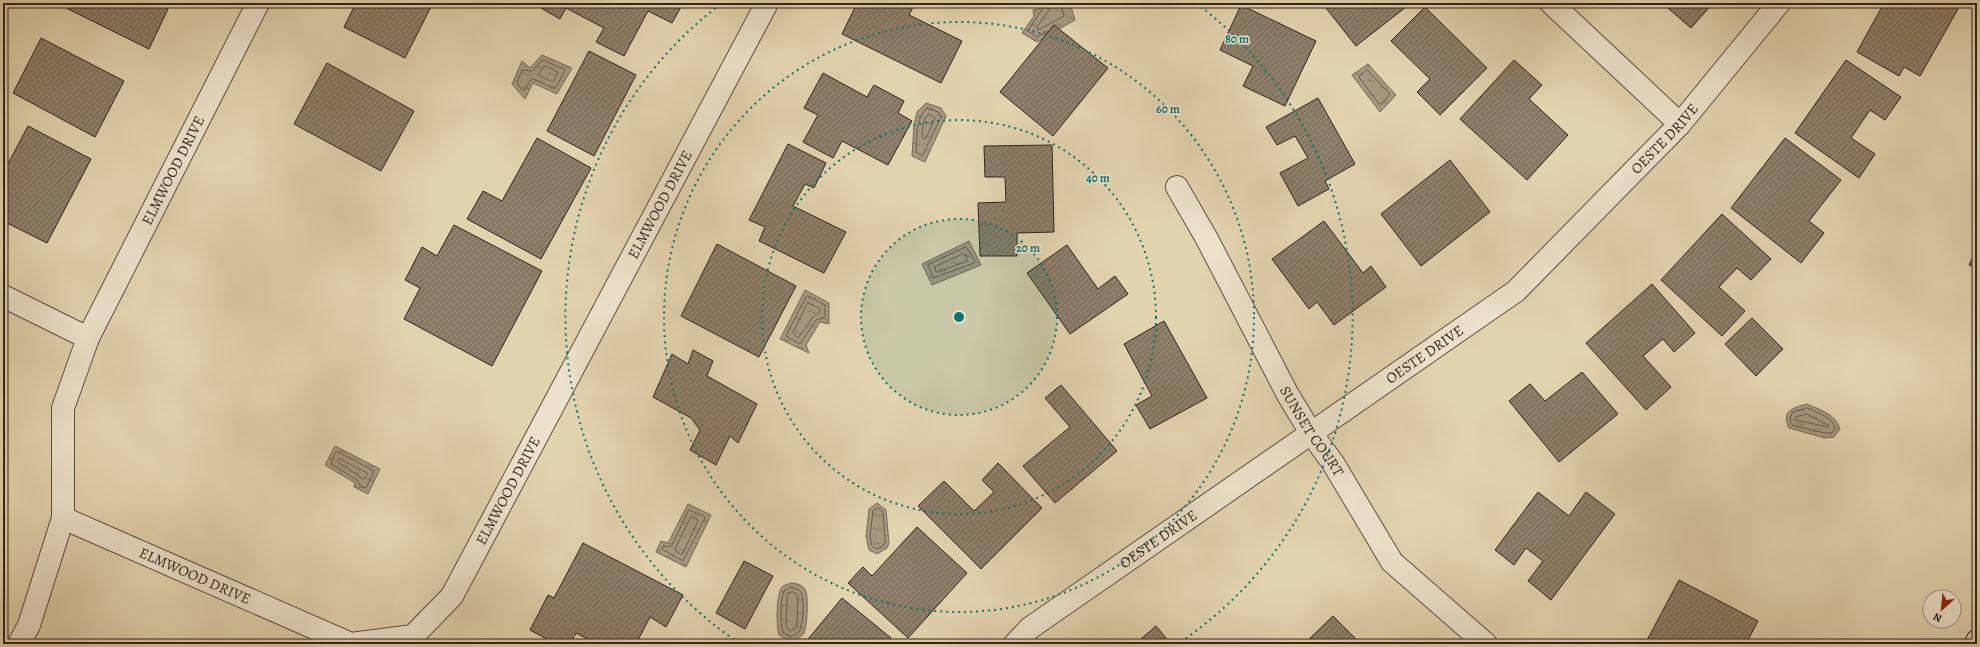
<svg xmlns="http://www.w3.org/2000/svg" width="1980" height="647" font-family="Alegreya,serif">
<defs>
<pattern id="water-ripples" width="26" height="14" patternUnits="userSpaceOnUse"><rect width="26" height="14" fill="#a5977e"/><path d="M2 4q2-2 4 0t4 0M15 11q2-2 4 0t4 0" fill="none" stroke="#877b67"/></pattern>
<pattern id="building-hatch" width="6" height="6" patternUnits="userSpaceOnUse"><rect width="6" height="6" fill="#8d7f69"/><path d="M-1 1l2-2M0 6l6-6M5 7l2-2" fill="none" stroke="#746856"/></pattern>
</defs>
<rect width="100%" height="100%" fill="#e2d3af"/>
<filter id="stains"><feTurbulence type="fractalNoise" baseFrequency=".005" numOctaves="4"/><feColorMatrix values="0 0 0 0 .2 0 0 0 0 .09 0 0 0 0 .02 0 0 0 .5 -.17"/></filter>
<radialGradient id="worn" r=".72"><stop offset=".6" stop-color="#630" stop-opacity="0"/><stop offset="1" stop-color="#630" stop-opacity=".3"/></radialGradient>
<g fill="url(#water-ripples)" stroke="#766958">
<path d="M 1043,3 L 1070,3 L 1075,20 L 1037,42 L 1022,33 L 1034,16 L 1033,10 L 1039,9 Z"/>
<path d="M 542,55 L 572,68 L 557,94 L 533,83 L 525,99 L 512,84 L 522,61 L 530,68 Z"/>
<path d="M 1368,64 L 1396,95 L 1380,112 L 1352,75 Z"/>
<path d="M 926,103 L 941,108 L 946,116 L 925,162 L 912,156 L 914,125 L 917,112 Z"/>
<path d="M 969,241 L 981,265 L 932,285 L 922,264 Z"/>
<path d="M 805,290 L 829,303 L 829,324 L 820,322 L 806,345 L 809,353 L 780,339 Z"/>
<path d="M 1807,404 C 1820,410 1836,414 1840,429 L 1834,437 L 1825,438 L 1789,428 C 1781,411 1792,408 1807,404 Z"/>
<path d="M 335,446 L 380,469 L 368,494 L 354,487 L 355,483 L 325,465 Z"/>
<path d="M 877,503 L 886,510 L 889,543 L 887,548 L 877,554 L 869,550 L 866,536 L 869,509 Z"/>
<path d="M 688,504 L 711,515 L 686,567 L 656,552 L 661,541 L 668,543 Z"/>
<path d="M 791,583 C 796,583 802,585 805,589 C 809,595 807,627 804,633 C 801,638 795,639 790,641 L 779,635 C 776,626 776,594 782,587 C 784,585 788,584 791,583 Z"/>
</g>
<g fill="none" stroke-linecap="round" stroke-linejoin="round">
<g stroke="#6a5d4e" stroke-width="1">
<path d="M 1046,3 L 1028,31 L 1037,37 L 1048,31"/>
<path d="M 1051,3 L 1050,9 L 1037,27 L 1038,30 L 1064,16 L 1061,3"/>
<path d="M 543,60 L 565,70 L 556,87 L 554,88 L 533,79 L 530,81 L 525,90 L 522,90 L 517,83 L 522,70 L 532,71 Z"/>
<path d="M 545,66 L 558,72 L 553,82 L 538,75 Z"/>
<path d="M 1367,70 L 1390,94 L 1382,104 L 1379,104 L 1359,77 Z"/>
<path d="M 927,108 L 938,112 L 941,117 L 922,156 L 916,152 C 917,137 915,119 927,108 Z"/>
<path d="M 929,114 L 935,118 L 926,138 L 924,139 L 922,137 C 923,129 922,118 929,114 Z"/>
<path d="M 966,247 L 975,261 L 974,263 L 933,278 L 928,265 Z"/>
<path d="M 963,254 L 966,255 L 967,261 L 938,272 L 936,272 L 935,267 Z"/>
<path d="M 808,296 L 825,305 L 825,317 L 816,320 L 800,344 L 786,336 L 806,297 Z"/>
<path d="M 808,303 L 819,308 L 820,312 L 813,317 L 798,338 L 793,333 Z"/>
<path d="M 1807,408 C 1816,412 1833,417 1835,428 L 1832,433 L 1825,433 L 1792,425 L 1790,420 L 1792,413 Z"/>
<path d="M 1807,414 L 1828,425 L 1828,427 L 1795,420 L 1796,417 Z"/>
<path d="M 338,452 L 374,471 L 366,488 L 360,486 L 357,480 L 331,464 L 335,453 Z"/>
<path d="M 340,459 L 367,473 L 366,478 L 363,479 L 338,462 L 338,460 Z"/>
<path d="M 878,508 L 883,512 L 885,542 L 883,546 L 877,549 L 872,546 L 870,536 L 873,511 Z"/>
<path d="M 689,510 L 704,516 L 705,518 L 683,561 L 662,549 L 663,546 L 669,547 L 672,545 Z"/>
<path d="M 691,517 L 697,519 L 698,521 L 683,553 L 680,554 L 675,550 Z"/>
<path d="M 791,587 L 799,590 C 806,596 803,624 799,632 L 790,637 L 783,632 C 780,626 780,595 785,590 C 787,588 789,588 791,587 Z"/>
<path d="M 793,592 L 798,596 L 797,625 L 795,629 L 790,631 L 786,626 L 787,596 L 789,593 Z"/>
</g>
</g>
<g fill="url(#building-hatch)" stroke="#30231e">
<path d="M 56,3 L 157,3 L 168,9 L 149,49 Z"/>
<path d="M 356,3 L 433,3 L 405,58 L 344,27 Z"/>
<path d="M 544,3 L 683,3 L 672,23 L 648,11 L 624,56 L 596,42 L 604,28 L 566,8 L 560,19 L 541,8 Z"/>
<path d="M 857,3 L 915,3 L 909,15 L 962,41 L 941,83 L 842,34 Z"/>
<path d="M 1322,3 L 1403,3 L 1406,7 L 1356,46 Z"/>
<path d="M 1662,3 L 1713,3 L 1691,28 Z"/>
<path d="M 1884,3 L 1947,3 L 1958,9 L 1920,76 L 1904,67 L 1899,76 L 1857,52 Z"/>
<path d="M 1241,5 L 1316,41 L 1285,106 L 1243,86 L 1253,66 L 1220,50 Z"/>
<path d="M 1425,7 L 1487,68 L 1440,115 L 1417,92 L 1430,79 L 1391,41 Z"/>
<path d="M 1054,25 L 1108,68 L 1053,136 L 1000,92 Z"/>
<path d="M 41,38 L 124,81 L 95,137 L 13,93 Z"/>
<path d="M 589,51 L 636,75 L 594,156 L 547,131 Z"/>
<path d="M 1514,60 L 1542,85 L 1529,99 L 1568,135 L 1527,180 L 1460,119 Z"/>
<path d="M 1846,60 L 1901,97 L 1885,120 L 1870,110 L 1851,138 L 1875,154 L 1859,178 L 1795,133 Z"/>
<path d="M 327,63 L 414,111 L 381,171 L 294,124 Z"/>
<path d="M 823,73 L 867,97 L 874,85 L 904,101 L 898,113 L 912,121 L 888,165 L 842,141 L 833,158 L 803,142 L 818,115 L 804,108 Z"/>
<path d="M 1318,98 L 1355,164 L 1325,181 L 1329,189 L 1298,206 L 1280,173 L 1308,158 L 1295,136 L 1277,145 L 1266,127 Z"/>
<path d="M 28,126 L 91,159 L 47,243 L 3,221 L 3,173 Z"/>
<path d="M 537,138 L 591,168 L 541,259 L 467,219 L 483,191 L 502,201 Z"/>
<path d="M 1785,138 L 1841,180 L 1809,221 L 1824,233 L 1801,263 L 1731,208 Z"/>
<path d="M 788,144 L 826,163 L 814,188 L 805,184 L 793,206 L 846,232 L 824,273 L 759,241 L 765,227 L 749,220 Z"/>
<path d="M 1052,145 L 1054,232 L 1017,233 L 1017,256 L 980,256 L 978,203 L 1006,202 L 1005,177 L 985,177 L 984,146 Z"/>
<path d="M 1450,160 L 1490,212 L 1421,266 L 1381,214 Z"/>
<path d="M 1722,214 L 1771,259 L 1751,280 L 1737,268 L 1719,287 L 1745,311 L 1722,336 L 1661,280 Z"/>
<path d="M 1324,221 L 1363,273 L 1371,266 L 1386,287 L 1334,325 L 1317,302 L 1309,309 L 1272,259 Z"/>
<path d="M 454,225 L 542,271 L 492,366 L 404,319 L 420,288 L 405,280 L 422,247 L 437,256 Z"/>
<path d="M 717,244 L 796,286 L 759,357 L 681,316 Z"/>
<path d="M 1067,245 L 1098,289 L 1115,276 L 1128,294 L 1070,334 L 1027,273 Z"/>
<path d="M 1977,248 L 1977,268 L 1969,265 Z"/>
<path d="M 1652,284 L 1695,333 L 1674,352 L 1663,339 L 1643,356 L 1671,387 L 1646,410 L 1586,343 Z"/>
<path d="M 1752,318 L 1783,349 L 1756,376 L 1725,344 Z"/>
<path d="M 1164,321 L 1207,398 L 1150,429 L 1136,405 L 1152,396 L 1124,344 Z"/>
<path d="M 693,350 L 713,361 L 707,376 L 757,404 L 738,443 L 730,436 L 716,465 L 690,450 L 700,430 L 691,418 L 653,397 L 672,354 L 688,364 Z"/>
<path d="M 1582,372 L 1618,414 L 1559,462 L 1509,401 L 1530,384 L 1545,401 Z"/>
<path d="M 1061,385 L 1117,451 L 1055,503 L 1023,466 L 1070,427 L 1045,398 Z"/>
<path d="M 998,463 L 1042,508 L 981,569 L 918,506 L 944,481 L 974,511 L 994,492 L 982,480 Z"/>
<path d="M 1538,492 L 1569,516 L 1586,492 L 1615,514 L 1551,600 L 1528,581 L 1543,561 L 1526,548 L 1514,565 L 1495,550 Z"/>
<path d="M 917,527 L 967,573 L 908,638 L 848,583 L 863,567 L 872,576 Z"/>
<path d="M 583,543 L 683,595 L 666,627 L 650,617 L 636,644 L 597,644 L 576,633 L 570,644 L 556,644 L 530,630 L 548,595 L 554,598 Z"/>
<path d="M 744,561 L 773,576 L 745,629 L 716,613 Z"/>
<path d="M 1679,580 L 1758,621 L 1746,644 L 1645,644 Z"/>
<path d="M 842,598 L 891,638 L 886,644 L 804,644 Z"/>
<path d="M 1333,616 L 1361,644 L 1304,644 Z"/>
<path d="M 1156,626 L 1171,644 L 1135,644 Z"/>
</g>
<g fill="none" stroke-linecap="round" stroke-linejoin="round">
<g stroke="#5c4f42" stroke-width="24">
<g id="minor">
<path d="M 1551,3 L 1680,124"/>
<path id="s1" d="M 1177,187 L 1207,239 L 1288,395 L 1311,433 L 1333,463 L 1392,562 L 1486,644"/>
<path d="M 3,296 L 88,338"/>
<path id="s2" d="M 63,518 L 351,644 L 413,636 L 452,596 L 767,3"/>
<path id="s3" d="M 19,644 L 29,625 L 63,518 L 63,408 L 88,338 L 258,3"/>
<path id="s4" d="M 1015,644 L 1030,628 L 1516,291 L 1680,124 L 1779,3"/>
</g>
</g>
<g stroke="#30231e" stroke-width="24">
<path id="major" d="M 1976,644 L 1977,641"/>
</g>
<use href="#minor" stroke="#ece2cb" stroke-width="22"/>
<use href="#major" stroke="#e2d3af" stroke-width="22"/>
</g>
<circle cx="959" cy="317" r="98" fill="#0f766e" fill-opacity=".12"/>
<g fill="none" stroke="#0f766e" stroke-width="2" stroke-dasharray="2 4">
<circle cx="959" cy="317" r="98"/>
<circle cx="959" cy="317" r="197"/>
<circle cx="959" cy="317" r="295"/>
<path d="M739 643A393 393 0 0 1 722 3M1196 3A393 393 0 0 1 1179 643"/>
</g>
<g text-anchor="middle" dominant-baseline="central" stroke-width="3" stroke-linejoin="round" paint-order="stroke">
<g font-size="15" fill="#30231e" stroke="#ece2cb">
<text stroke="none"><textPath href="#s4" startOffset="826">OESTE DRIVE</textPath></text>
<text stroke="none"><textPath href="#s3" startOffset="506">ELMWOOD DRIVE</textPath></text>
<text stroke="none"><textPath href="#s2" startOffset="876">ELMWOOD DRIVE</textPath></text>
<text stroke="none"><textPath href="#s4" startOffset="502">OESTE DRIVE</textPath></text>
<text stroke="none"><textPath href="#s1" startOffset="279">SUNSET COURT</textPath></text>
<text stroke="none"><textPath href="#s2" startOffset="552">ELMWOOD DRIVE</textPath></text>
<text stroke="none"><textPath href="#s4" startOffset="178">OESTE DRIVE</textPath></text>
<text stroke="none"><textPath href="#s2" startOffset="144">ELMWOOD DRIVE</textPath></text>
</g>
</g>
<circle cx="959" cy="317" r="6" fill="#0f766e" stroke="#ece2cb" stroke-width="2"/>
<g font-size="12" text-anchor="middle" font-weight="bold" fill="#0f766e" stroke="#ece2cb" stroke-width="3" stroke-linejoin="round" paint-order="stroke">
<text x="1237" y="43">80 m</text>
<text x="1168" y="113">60 m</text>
<text x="1098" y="182">40 m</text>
<text x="1028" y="252">20 m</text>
</g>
<rect width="1980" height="647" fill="none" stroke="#e2d3af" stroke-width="16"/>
<rect x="4" y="4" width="1972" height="639" fill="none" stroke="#30231e" stroke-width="2"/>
<rect x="8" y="8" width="1964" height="631" fill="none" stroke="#30231e"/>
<g transform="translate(1942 609) rotate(207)"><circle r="19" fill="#ece2cb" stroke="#a19686"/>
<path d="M0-3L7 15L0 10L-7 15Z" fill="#8f2418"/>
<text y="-6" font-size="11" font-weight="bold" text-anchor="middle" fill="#30231e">N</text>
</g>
<rect width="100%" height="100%" filter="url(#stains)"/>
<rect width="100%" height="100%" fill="url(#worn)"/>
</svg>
